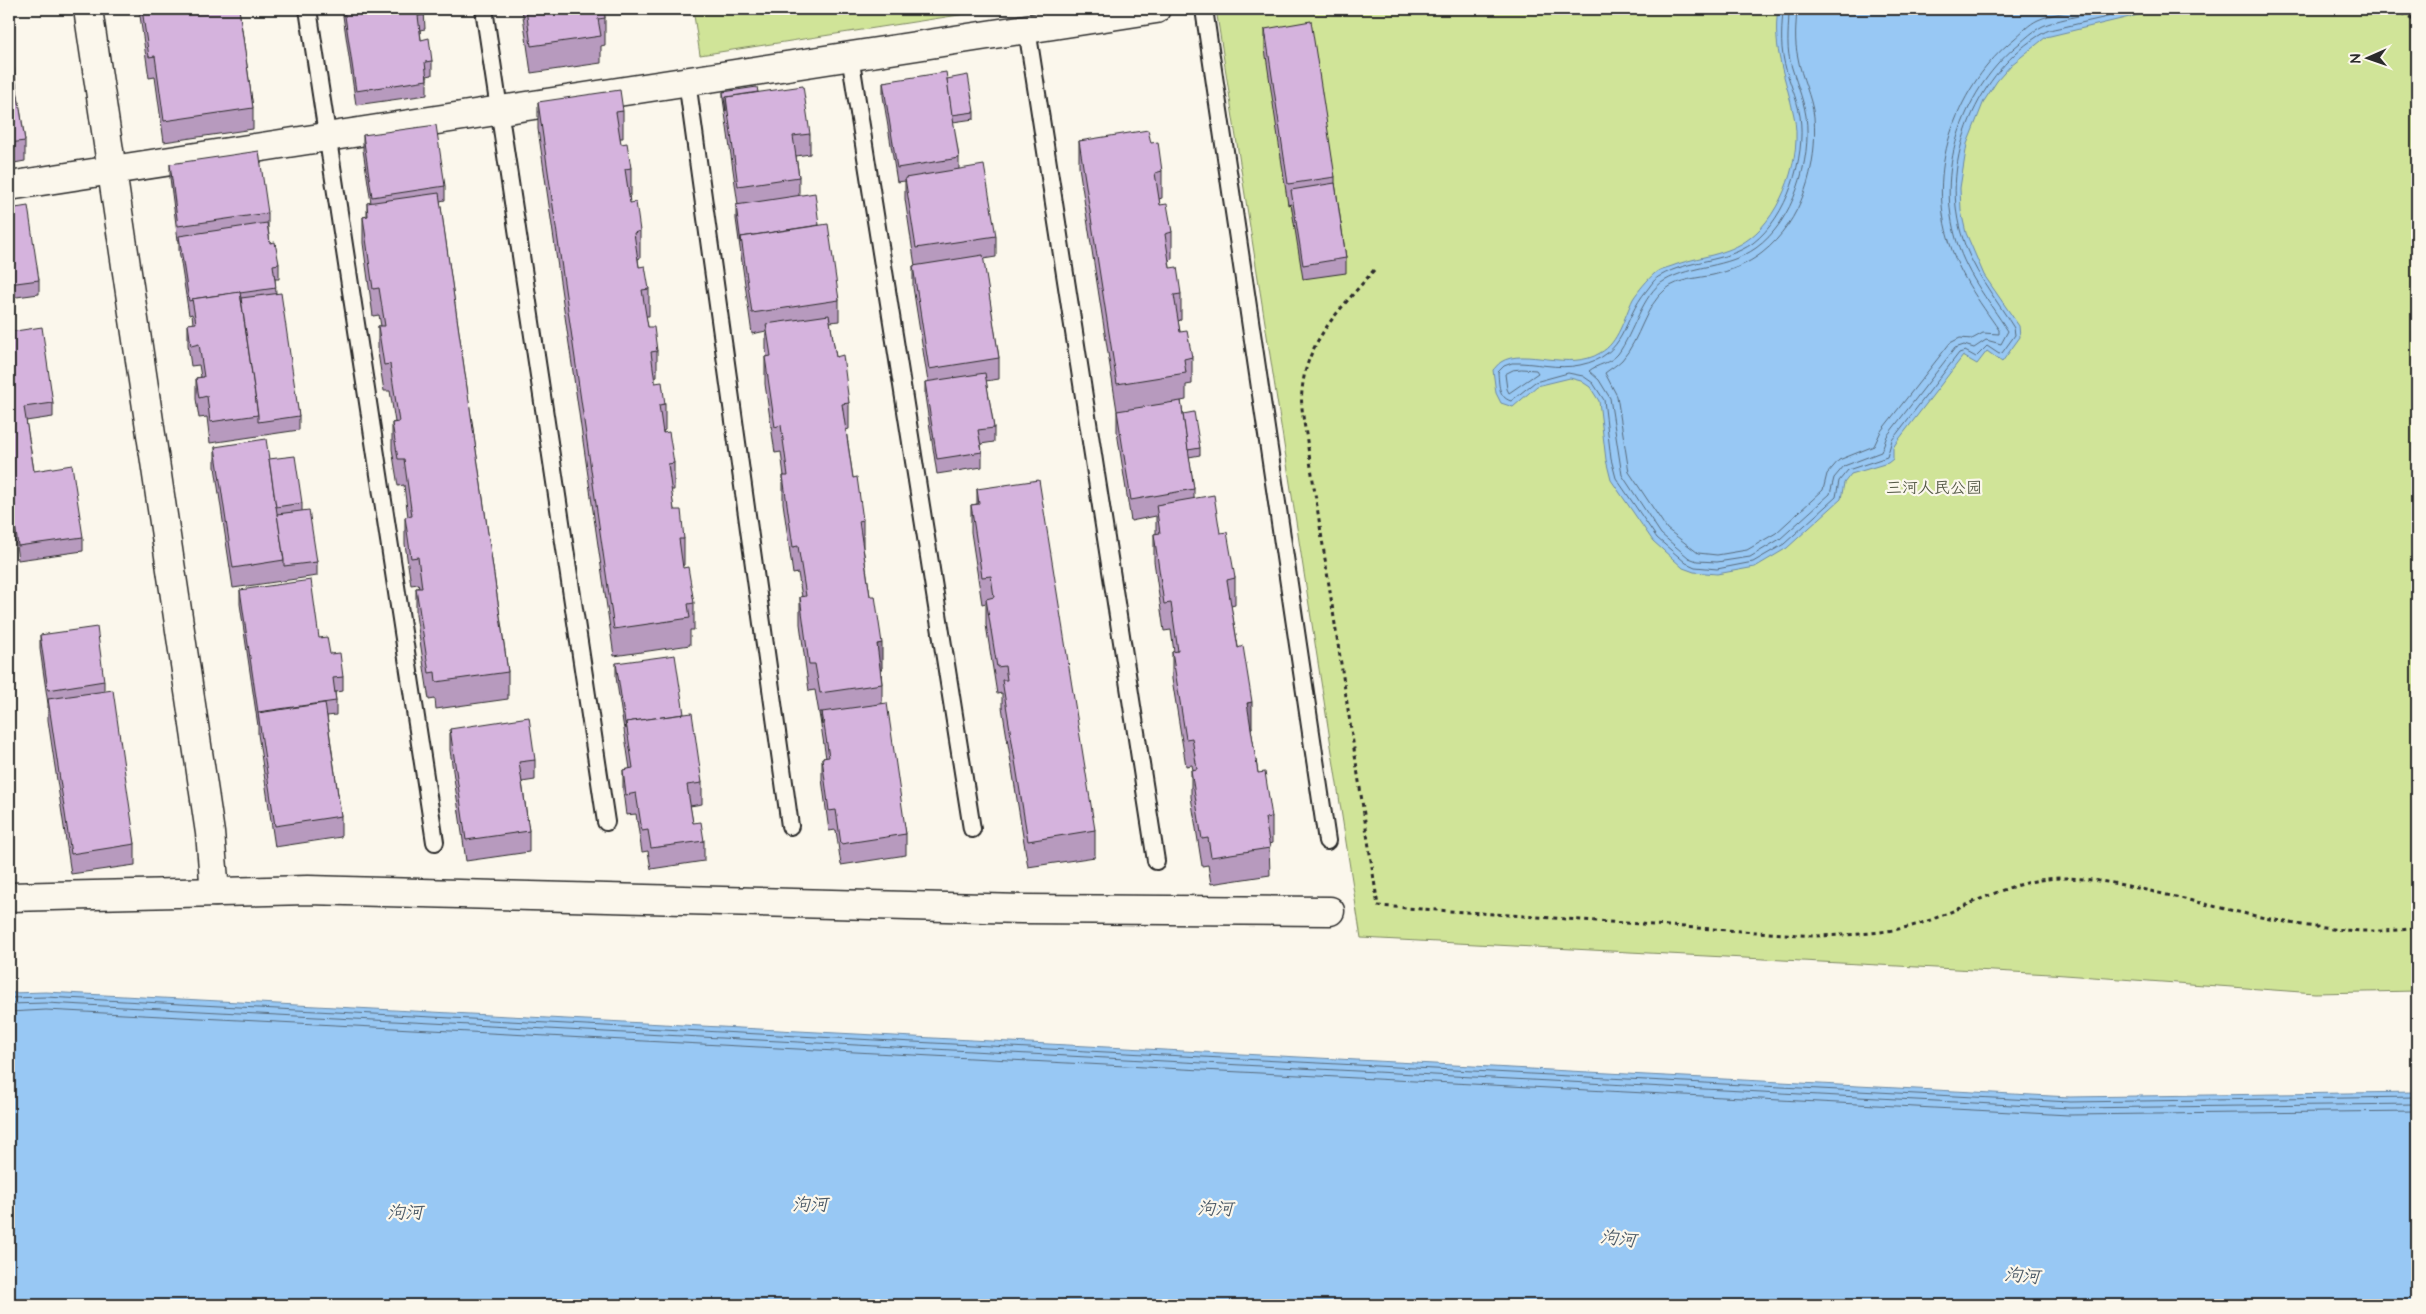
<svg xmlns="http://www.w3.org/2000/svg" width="2426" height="1314" font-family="'Architects Daughter','LXGW WenKai TC',sans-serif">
<rect width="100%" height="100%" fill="#fbf7ec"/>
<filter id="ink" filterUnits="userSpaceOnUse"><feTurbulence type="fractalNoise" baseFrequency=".02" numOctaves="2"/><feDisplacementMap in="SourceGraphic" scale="10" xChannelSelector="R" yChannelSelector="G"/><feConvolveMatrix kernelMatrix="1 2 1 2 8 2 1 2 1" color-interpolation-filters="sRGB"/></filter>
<g filter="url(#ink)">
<g fill="#d0e498" stroke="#7e8862">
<path d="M 693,9 L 998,9 L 700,55 Z"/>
<path d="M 1216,9 L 2417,9 L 2417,991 L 2315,993 L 2051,974 L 1361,938 Z"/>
</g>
<g fill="#98c8f4" stroke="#6c89a4">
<path d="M 1778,9 L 2163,9 L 2046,37 L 2011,65 L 1997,81 L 1984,101 L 1967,144 L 1960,188 L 1961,211 L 1966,233 L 1984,275 L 2019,326 L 2020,337 L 2002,362 L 1987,351 L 1977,364 L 1963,356 L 1896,443 L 1893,448 L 1893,459 L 1888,463 L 1851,474 L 1844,483 L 1841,499 L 1787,548 L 1755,567 L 1717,574 L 1694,572 L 1683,568 L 1653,541 L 1611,480 L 1606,460 L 1599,401 L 1590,387 L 1581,381 L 1570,378 L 1537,386 L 1513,407 L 1501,403 L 1496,393 L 1493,370 C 1495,368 1498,364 1501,362 C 1524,347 1570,372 1600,353 C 1619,343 1624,317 1633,299 C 1638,291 1648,279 1655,273 C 1659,269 1667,268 1672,266 C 1698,256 1727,256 1750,238 C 1782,214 1803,155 1794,116 C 1786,77 1772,50 1778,9 Z"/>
<path d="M 46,992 L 2070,1097 L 2417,1092 L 2417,1305 L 9,1305 L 9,993 Z"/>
</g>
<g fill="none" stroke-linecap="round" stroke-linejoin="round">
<g stroke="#576a7b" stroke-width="1">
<path d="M 1783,9 C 1782,27 1780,43 1784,61 C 1788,80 1797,98 1800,116 C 1806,158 1787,217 1753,243 C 1725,263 1689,259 1660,276 C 1655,278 1651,285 1647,290 C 1621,320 1628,355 1580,365 C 1558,370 1534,362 1512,363 L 1504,366 L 1498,372 C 1499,384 1498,397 1511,401 L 1535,382 L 1568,373 L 1583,376 L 1593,383 L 1604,400 L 1611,459 L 1616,478 L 1657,538 L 1686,563 L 1695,567 L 1717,569 L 1753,562 L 1784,544 L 1836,497 L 1839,481 L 1848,470 L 1887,457 L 1892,440 L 1959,353 L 1965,351 L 1976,357 L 1987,346 L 1999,354 L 2002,353 L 2015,335 L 2014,328 C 1995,297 1971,269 1961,233 C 1940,160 1978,71 2043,33 C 2049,29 2060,28 2068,26 C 2093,20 2117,15 2142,9"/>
<path d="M 1789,9 C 1789,27 1786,43 1790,61 C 1795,80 1803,97 1806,116 C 1812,160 1793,222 1756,248 C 1726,269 1693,264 1664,281 C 1643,293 1633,334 1618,354 C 1610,364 1597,364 1589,371 L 1599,380 L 1610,398 L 1622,475 L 1661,534 L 1689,558 L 1697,561 L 1717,562 L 1750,557 L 1780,539 L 1830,494 L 1834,478 L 1844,466 L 1881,452 L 1887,436 L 1955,348 L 1964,345 L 1974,348 L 1986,340 L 2001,344 L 2008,331 C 1988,300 1964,271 1955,235 C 1936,166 1965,87 2020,43 C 2026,38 2033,31 2041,27 C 2055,19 2096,13 2115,9"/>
<path d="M 1797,9 C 1796,26 1794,40 1798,58 C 1801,77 1812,97 1814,117 C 1818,166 1802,222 1762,253 C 1748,264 1730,271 1713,275 C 1699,278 1678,279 1666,289 C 1644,307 1641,338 1622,360 C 1617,365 1610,369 1605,373 L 1617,396 L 1629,472 L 1667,529 L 1698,553 L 1717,555 L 1747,550 L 1776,533 L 1823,490 L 1827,474 L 1839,460 L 1874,446 L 1881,431 L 1950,343 L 1960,338 L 1972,339 L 1983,333 L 1999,334 L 1999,330 C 1979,301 1957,272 1948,237 C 1927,167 1958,84 2014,39 C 2021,33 2029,24 2038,20 C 2051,14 2068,12 2082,9"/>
<path d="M 1522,369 L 1536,370 L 1538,373 L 1509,393 L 1507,389 L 1505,374 L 1513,370 Z"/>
<path d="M 9,998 L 46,997 L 2070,1102 L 2417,1097"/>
<path d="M 9,1004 L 46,1003 L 2070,1108 L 2417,1104"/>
<path d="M 9,1012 L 46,1010 L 2069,1115 L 2417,1111"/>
</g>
<g stroke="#2b2b2b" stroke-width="20">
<g id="service">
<path d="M 308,9 L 435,842"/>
<path d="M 484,9 L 606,822"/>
<path d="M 1204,9 L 1327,841"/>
<path d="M 1027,29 L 1156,861"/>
<path d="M 850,56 L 972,829"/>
<path d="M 687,81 L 790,826"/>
</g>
</g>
<g stroke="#2b2b2b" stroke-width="31">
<g id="minor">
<path d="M 88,9 L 210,833 L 215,892"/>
<path d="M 9,186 L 1156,9"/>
<path d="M 9,897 L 308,890 L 1022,909 L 1330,911"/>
</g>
</g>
<g stroke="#2b2b2b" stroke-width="3" stroke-dasharray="4 4" stroke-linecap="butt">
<path d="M 2395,9 L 2417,21"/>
<path d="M 1374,270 C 1342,308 1306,340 1302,391 C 1300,407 1305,425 1307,441 L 1378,906 L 1814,936 C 1850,935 1885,934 1919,924 C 1968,908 2013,877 2066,878 C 2101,879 2134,887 2167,895 C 2250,914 2332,940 2417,928"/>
</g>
<use href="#service" stroke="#fbf7ec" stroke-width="16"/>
<use href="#minor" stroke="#fbf7ec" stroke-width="28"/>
</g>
<g fill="#b79abe" stroke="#2b2b2b">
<path d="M 139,9 L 239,9 L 253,108 L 253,129 L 164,142 L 155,77 L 149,78 Z"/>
<path d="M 342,9 L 424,9 L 425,29 L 420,30 L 421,40 L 432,61 L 432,75 L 427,76 L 427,95 L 356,105 Z"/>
<path d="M 522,9 L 604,9 L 605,18 L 605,45 L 601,46 L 601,63 L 531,73 Z"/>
<path d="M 1265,29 L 1335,177 L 1335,183 L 1346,258 L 1346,273 L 1303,279 L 1291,204 L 1288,205 L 1265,49 Z"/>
<path d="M 9,38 L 25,141 L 25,161 L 9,164 Z"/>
<path d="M 947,79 L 974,112 L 974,119 L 953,122 L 959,158 L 959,169 L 996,236 L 996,257 L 983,259 L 999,358 L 999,379 L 986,381 L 994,428 L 994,442 L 981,444 L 982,452 L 982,467 L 937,474 L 925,396 L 925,382 L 928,382 L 913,287 L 913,266 L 915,266 L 905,199 L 905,181 L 897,182 L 883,96 L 883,82 Z"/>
<path d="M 723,92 L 758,92 L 810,134 L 810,154 L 796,156 L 799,177 L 799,196 L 819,225 L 839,300 L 839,321 L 830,322 L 836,357 L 849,403 L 849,429 L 846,430 L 853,478 L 863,520 L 863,547 L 870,596 L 882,669 L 881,670 L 882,684 L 882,703 L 906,834 L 906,855 L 841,865 L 836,830 L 829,831 L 822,779 L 822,758 L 826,758 L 820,719 L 815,690 L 809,691 L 800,624 L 800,597 L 802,597 L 798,573 L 793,574 L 783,503 L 783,476 L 784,476 L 781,452 L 775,453 L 765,384 L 765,357 L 767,357 L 766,351 L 766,331 L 752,334 L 736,219 L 736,205 L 738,205 L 723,99 Z"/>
<path d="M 538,102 L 623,111 L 623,138 L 620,138 L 621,144 L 631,168 L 631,195 L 629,195 L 630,203 L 640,231 L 640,258 L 638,259 L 639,267 L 649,289 L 649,316 L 646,316 L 648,327 L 657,351 L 657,377 L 655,378 L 655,383 L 665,404 L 665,430 L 663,431 L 674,463 L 674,490 L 671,490 L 674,510 L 684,539 L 684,565 L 682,566 L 694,603 L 694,630 L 690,630 L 690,645 L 614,656 L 538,129 Z"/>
<path d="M 363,135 L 445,186 L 445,200 L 440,201 L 508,672 L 508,699 L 436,709 L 435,699 L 429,700 L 416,615 L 416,588 L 419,588 L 418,584 L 411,585 L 405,544 L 405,517 L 408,517 L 404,485 L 398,486 L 392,449 L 392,423 L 395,422 L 390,391 L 384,391 L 378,353 L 378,326 L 381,326 L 379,315 L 373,316 L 363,243 L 363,217 L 367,216 L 367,203 L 371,203 L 363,150 Z"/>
<path d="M 1079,141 L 1151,143 L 1162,171 L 1162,198 L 1159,199 L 1160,205 L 1172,232 L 1172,259 L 1169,260 L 1170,268 L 1181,294 L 1181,320 L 1178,321 L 1180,332 L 1192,357 L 1192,384 L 1186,385 L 1186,400 L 1181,401 L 1183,414 L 1200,448 L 1200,455 L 1189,457 L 1194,489 L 1194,499 L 1220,533 L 1235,578 L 1235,605 L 1231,606 L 1252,728 L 1251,729 L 1258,773 L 1272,817 L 1272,843 L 1269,844 L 1270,875 L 1211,884 L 1208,865 L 1202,866 L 1191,797 L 1191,770 L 1193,770 L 1192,765 L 1186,766 L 1172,679 L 1172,652 L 1174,652 L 1171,630 L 1164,631 L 1154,561 L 1154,534 L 1156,534 L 1156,516 L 1131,521 L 1117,432 L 1117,411 L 1079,167 Z"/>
<path d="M 170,164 L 268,213 L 268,228 L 270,243 L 279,264 L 279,279 L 275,279 L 276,293 L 299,416 L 299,430 L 210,443 L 207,417 L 199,418 L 196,399 L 196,378 L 201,377 L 199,365 L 191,366 L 188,345 L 188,324 L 193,323 L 192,314 L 189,315 L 179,250 L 179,240 L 178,240 L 170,178 Z"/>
<path d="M 9,209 L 39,280 L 39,294 L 9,298 Z"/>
<path d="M 9,332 L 53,403 L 53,417 L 26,421 L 34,471 L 83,537 L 83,551 L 18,560 L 9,496 Z"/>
<path d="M 215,447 L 269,459 L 302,503 L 302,510 L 317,562 L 317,576 L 233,588 L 215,467 Z"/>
<path d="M 977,489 L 1095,830 L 1095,857 L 1028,867 L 1002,707 L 1002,693 L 997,694 L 986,625 L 986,603 L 982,604 L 971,532 L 971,505 L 977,504 Z"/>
<path d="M 240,590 L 319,638 L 343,677 L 343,691 L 335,692 L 336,701 L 336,715 L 327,716 L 341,816 L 341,837 L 275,847 L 258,734 L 258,726 L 240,604 Z"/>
<path d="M 40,635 L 104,681 L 104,691 L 135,844 L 135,865 L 71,874 L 48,720 L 48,704 L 40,649 Z"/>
<path d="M 616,663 L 684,714 L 702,783 L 702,804 L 690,806 L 693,823 L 704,841 L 704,861 L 651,869 L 648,851 L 642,852 L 636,814 L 626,815 L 623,791 L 623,770 L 630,769 L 616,677 Z"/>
<path d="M 450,729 L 535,760 L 535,780 L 522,782 L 529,831 L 529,852 L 466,861 L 450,750 Z"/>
</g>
<g fill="#957d9b" stroke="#2b2b2b">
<path d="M 882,643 L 882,669 L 877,670 L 877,644 Z"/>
<path d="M 1252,702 L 1252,728 L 1247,729 L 1247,703 Z"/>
</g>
<g fill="#d5b3dd" stroke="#2b2b2b">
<path d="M 142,9 L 239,9 L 253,108 L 164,121 L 155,56 L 149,57 Z"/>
<path d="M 344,9 L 424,9 L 425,15 L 418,16 L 421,40 L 429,38 L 432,61 L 425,62 L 427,80 L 356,91 Z"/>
<path d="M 526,9 L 604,9 L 605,18 L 598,19 L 601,36 L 531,46 Z"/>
<path d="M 1311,21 L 1335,177 L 1288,184 L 1265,29 Z"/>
<path d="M 9,38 L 25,141 L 9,143 Z"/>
<path d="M 946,72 L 959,158 L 897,168 L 883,82 Z"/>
<path d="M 968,75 L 974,112 L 952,115 L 947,79 Z"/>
<path d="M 803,86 L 810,134 L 793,136 L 799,177 L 738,186 L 726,97 Z"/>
<path d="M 757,87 L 758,92 L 726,97 L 726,111 L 723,92 Z"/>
<path d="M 620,90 L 623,111 L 616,112 L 621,144 L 627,143 L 631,168 L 625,169 L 630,203 L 636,202 L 640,231 L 634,233 L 639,267 L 645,266 L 649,289 L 642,290 L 648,327 L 654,327 L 657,351 L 651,352 L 655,383 L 662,382 L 665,404 L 659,405 L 663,433 L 669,432 L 674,463 L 668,464 L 674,510 L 681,510 L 684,539 L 679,539 L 683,568 L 688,567 L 694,603 L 688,604 L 690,618 L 614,629 L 538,102 Z"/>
<path d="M 436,125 L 445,186 L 372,197 L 363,135 Z"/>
<path d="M 1148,130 L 1151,143 L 1158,142 L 1162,171 L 1155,173 L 1160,205 L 1167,204 L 1172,232 L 1165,234 L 1170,268 L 1177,267 L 1181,294 L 1174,295 L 1180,332 L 1187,331 L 1192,357 L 1184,359 L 1186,373 L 1117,384 L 1079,141 Z"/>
<path d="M 259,151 L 268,213 L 178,226 L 170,164 Z"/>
<path d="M 984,165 L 996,236 L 916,248 L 905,178 Z"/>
<path d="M 1335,183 L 1346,258 L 1303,265 L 1291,190 Z"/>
<path d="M 439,193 L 508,672 L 436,682 L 435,672 L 429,673 L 416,588 L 422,588 L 418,557 L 411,558 L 405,517 L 412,516 L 404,459 L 398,459 L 392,423 L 399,422 L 390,364 L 384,365 L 378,326 L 385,326 L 379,288 L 373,289 L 363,217 L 368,216 L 367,203 Z"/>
<path d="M 815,193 L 819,225 L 741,237 L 741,243 L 736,205 Z"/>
<path d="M 28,206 L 39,280 L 9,284 L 9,209 Z"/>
<path d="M 267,223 L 270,243 L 275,242 L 279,264 L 273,265 L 276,288 L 240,293 L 240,292 L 192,299 L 193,300 L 189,301 L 179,236 Z"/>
<path d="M 828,224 L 839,300 L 752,313 L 741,237 Z"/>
<path d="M 983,255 L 999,358 L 929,369 L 913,266 Z"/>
<path d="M 240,292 L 258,415 L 210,422 L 207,396 L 199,398 L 196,378 L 204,377 L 199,344 L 191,346 L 188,324 L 196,323 L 192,299 Z"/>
<path d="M 281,293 L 299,416 L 258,422 L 258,415 L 241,298 Z"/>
<path d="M 829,315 L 836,357 L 843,355 L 849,403 L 842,404 L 853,478 L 857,477 L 863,520 L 859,521 L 870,596 L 875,596 L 882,643 L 877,644 L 882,684 L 820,693 L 815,664 L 809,664 L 800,597 L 806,596 L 798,546 L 793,547 L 783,476 L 788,476 L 781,425 L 775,427 L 765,357 L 771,356 L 766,324 Z"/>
<path d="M 42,327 L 53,403 L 24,407 L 34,471 L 72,465 L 83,537 L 18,546 L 9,482 L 9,332 Z"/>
<path d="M 985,373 L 994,428 L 978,430 L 982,452 L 937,459 L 925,382 Z"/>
<path d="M 1181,401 L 1194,489 L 1131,500 L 1117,411 Z"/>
<path d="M 1194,412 L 1200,448 L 1188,450 L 1183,414 Z"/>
<path d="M 266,439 L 284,560 L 233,568 L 215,447 Z"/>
<path d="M 295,456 L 302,503 L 276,507 L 269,459 Z"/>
<path d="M 1039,480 L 1095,830 L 1028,841 L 1002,680 L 1007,680 L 1005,666 L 997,667 L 986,599 L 994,597 L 991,576 L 982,577 L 971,505 L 979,504 L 977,489 Z"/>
<path d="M 1214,495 L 1220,533 L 1227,532 L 1235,578 L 1227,580 L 1238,648 L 1243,646 L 1252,702 L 1247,703 L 1258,773 L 1265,772 L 1272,817 L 1265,818 L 1270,848 L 1211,857 L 1208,838 L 1202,839 L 1191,770 L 1197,769 L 1192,738 L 1186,739 L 1172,652 L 1178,651 L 1171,603 L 1164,604 L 1154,534 L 1160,533 L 1156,505 Z"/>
<path d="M 309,510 L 317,562 L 284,566 L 284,560 L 277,514 Z"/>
<path d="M 311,580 L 319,638 L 327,637 L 330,654 L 340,653 L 343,677 L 333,678 L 336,701 L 258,712 L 240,590 Z"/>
<path d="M 97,627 L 104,681 L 48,690 L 40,635 Z"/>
<path d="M 675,655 L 684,714 L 626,722 L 626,729 L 616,663 Z"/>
<path d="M 113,690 L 135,844 L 71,854 L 48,699 Z"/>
<path d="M 325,703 L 341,816 L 275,826 L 258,713 Z"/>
<path d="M 887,703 L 906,834 L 841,844 L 836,810 L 829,811 L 822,758 L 829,757 L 822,712 Z"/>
<path d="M 820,712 L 822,712 L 822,725 Z"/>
<path d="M 692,713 L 702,783 L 687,785 L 693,823 L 701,822 L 704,841 L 651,848 L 648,830 L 642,831 L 636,793 L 626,795 L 623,770 L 633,768 L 626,722 Z"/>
<path d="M 529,717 L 535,760 L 519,762 L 529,831 L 466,840 L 450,729 Z"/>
</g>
</g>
<g text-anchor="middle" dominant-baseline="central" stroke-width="4.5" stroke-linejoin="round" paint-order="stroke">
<g font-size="16" fill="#545946" stroke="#fbf7ec">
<text x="1934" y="488">三河人民公园</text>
</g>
<g font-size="18" font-style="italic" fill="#4c5a67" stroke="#fbf7ec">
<text transform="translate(810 1205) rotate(-1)">泃河</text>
<text transform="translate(1215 1209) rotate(1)">泃河</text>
<text transform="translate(405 1213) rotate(-1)">泃河</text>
<text transform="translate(1618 1239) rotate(6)">泃河</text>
<text transform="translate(2022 1276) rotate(4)">泃河</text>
</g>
</g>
<rect width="2426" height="1314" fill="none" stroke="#fbf7ec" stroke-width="30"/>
<rect x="15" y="15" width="2396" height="1284" fill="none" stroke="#2b2b2b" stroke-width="2" filter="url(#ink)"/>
<g transform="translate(2368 58) rotate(268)" stroke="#fbf7ec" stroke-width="4" paint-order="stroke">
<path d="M0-4L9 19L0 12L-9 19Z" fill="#2b2b2b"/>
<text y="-8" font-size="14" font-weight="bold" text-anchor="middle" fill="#2b2b2b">N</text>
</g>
</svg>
